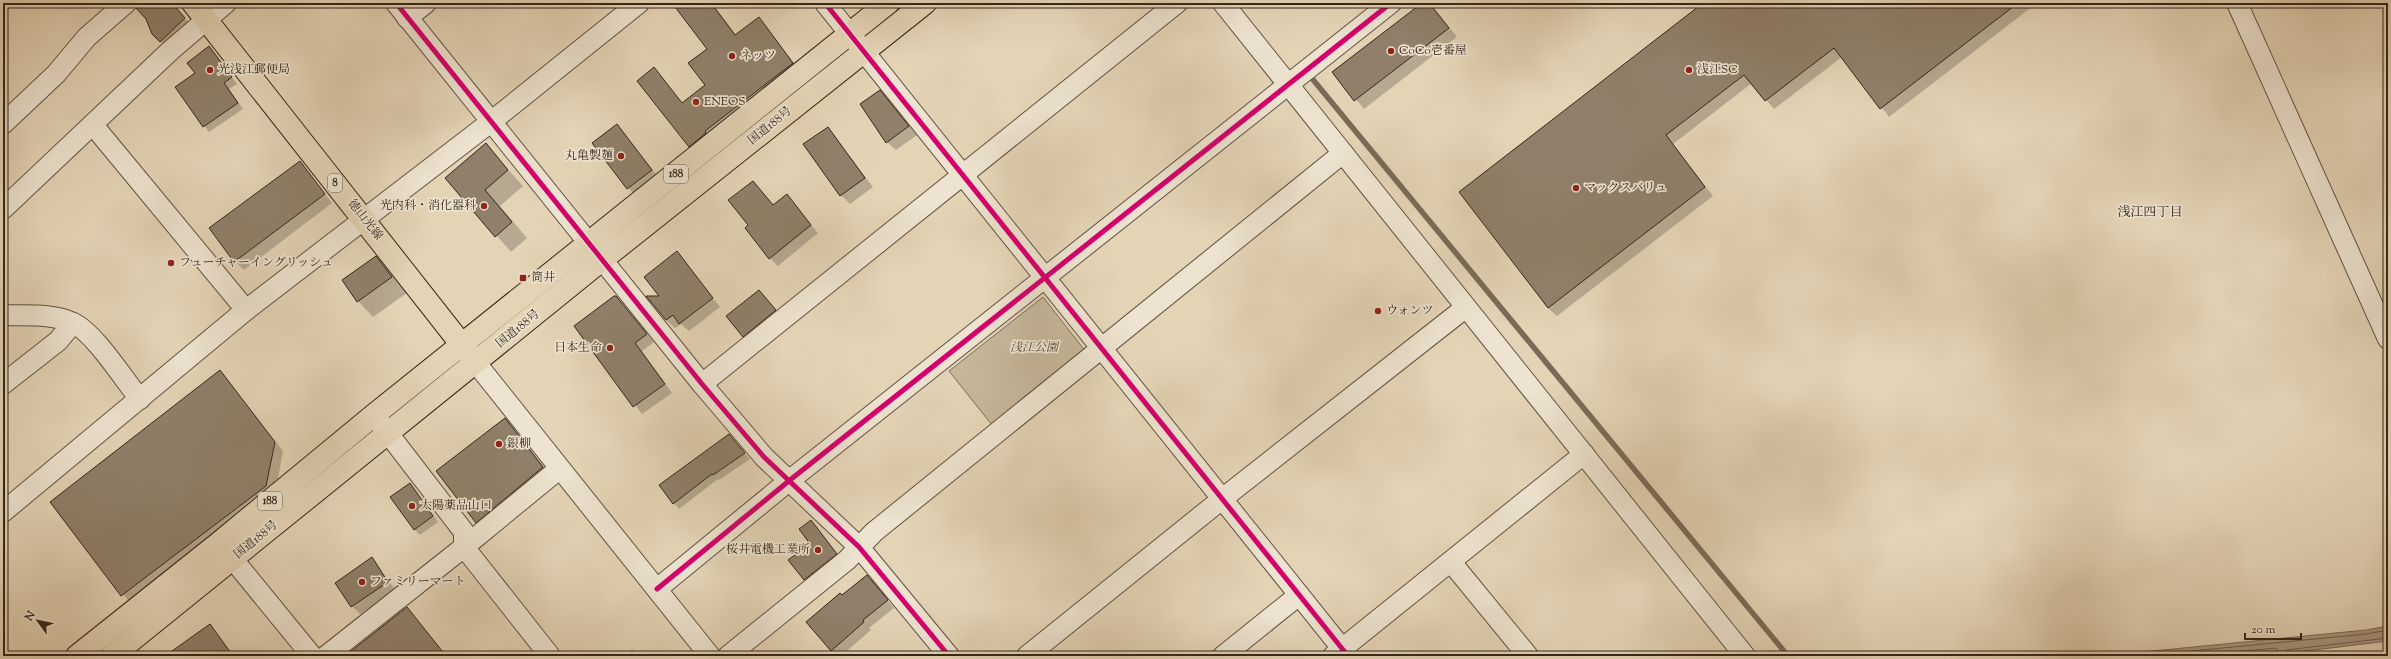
<svg xmlns="http://www.w3.org/2000/svg" width="2391" height="659" font-family="'Sorts Mill Goudy','Noto Serif JP',serif">
<rect width="100%" height="100%" fill="#e4d4b6"/>
<filter id="stains"><feTurbulence type="fractalNoise" baseFrequency=".005" numOctaves="4"/><feColorMatrix values="0 0 0 0 .2 0 0 0 0 .09 0 0 0 0 .02 0 0 0 .5 -.17"/></filter>
<radialGradient id="worn" r=".72"><stop offset=".6" stop-color="#630" stop-opacity="0"/><stop offset="1" stop-color="#630" stop-opacity=".3"/></radialGradient>
<path fill="#c6b69b" stroke="#7d6e5a" d="M 1043,297 L 1086,352 L 992,425 L 949,371 Z"/>
<path fill="#a89981" stroke="#7a6b57" d="M 2388,626 L 2388,641 L 2265,656 L 2102,656 L 2366,630 Z"/>
<g fill="#0003">
<path d="M 142,3 L 170,3 L 190,24 L 166,46 L 153,33 Z"/>
<path d="M 673,3 L 712,3 L 737,36 L 759,19 L 801,72 L 698,155 L 689,146 L 654,69 L 683,104 L 706,85 L 708,49 Z"/>
<path d="M 1424,3 L 1429,3 L 1435,9 L 1457,37 L 1364,109 L 1334,72 Z"/>
<path d="M 1705,3 L 2037,3 L 1889,117 L 1842,57 L 1774,109 L 1752,83 L 1673,144 L 1713,196 L 1557,316 L 1548,308 Z"/>
<path d="M 209,48 L 237,84 L 229,89 L 243,109 L 209,132 L 176,87 L 196,73 Z"/>
<path d="M 880,91 L 917,135 L 896,150 L 887,142 Z"/>
<path d="M 617,125 L 660,179 L 636,197 L 593,143 Z"/>
<path d="M 828,128 L 873,187 L 850,204 L 841,195 L 805,144 Z"/>
<path d="M 486,145 L 523,186 L 500,206 L 527,238 L 511,252 L 446,178 Z"/>
<path d="M 300,162 L 332,203 L 244,270 L 235,261 Z"/>
<path d="M 753,182 L 774,206 L 787,196 L 818,233 L 778,266 L 770,258 L 749,225 Z"/>
<path d="M 677,253 L 720,307 L 689,331 L 681,324 L 675,328 L 666,320 L 661,297 Z"/>
<path d="M 376,257 L 407,293 L 373,317 L 358,301 Z"/>
<path d="M 759,291 L 781,316 L 749,342 L 743,336 Z"/>
<path d="M 616,297 L 654,342 L 642,351 L 672,393 L 642,414 L 576,326 Z"/>
<path d="M 220,371 L 283,451 L 275,495 L 131,604 L 51,502 Z"/>
<path d="M 505,419 L 554,479 L 487,533 L 476,522 Z"/>
<path d="M 729,435 L 750,459 L 719,480 L 718,479 L 679,509 L 674,503 Z"/>
<path d="M 410,484 L 438,522 L 420,535 L 414,529 Z"/>
<path d="M 811,521 L 842,560 L 810,585 L 804,579 L 811,544 Z"/>
<path d="M 372,559 L 396,591 L 360,614 L 352,606 Z"/>
<path d="M 867,576 L 894,608 L 869,628 L 871,630 L 841,656 L 838,656 L 832,650 L 842,596 Z"/>
<path d="M 407,608 L 447,656 L 346,656 Z"/>
<path d="M 210,625 L 234,656 L 175,656 Z"/>
<path d="M 632,649 L 640,656 L 624,656 Z"/>
</g>
<g fill="none" stroke-linecap="round" stroke-linejoin="round">
<g stroke="#6e604d" stroke-width="1">
<path d="M 2141,656 L 2366,634 L 2388,630"/>
<path d="M 2193,656 L 2276,648 L 2278,650 L 2277,656"/>
<path d="M 2282,656 L 2286,650 L 2388,638"/>
</g>
<path stroke="#7a6b57" stroke-width="5.5" d="M 1310,76 L 1788,656"/>
</g>
<g fill="#90806b" stroke="#342619">
<path d="M 137,3 L 172,3 L 185,18 L 160,42 L 152,34 L 146,19 L 136,8 Z"/>
<path d="M 672,3 L 711,3 L 735,35 L 759,17 L 793,63 L 705,131 L 706,133 L 689,147 L 637,81 L 654,67 L 682,103 L 705,85 L 688,63 L 707,49 Z"/>
<path d="M 1422,3 L 1429,3 L 1449,28 L 1354,101 L 1332,72 Z"/>
<path d="M 1703,3 L 2018,3 L 1880,109 L 1834,48 L 1765,101 L 1744,75 L 1666,135 L 1705,187 L 1548,308 L 1459,192 Z"/>
<path d="M 209,46 L 232,77 L 224,83 L 238,103 L 203,127 L 175,87 L 195,73 L 187,63 Z"/>
<path d="M 880,90 L 909,126 L 886,143 L 860,104 Z"/>
<path d="M 617,124 L 652,170 L 627,189 L 592,143 Z"/>
<path d="M 828,127 L 865,178 L 840,196 L 803,144 Z"/>
<path d="M 486,143 L 508,170 L 485,190 L 512,222 L 495,237 L 445,178 Z"/>
<path d="M 300,161 L 325,194 L 234,262 L 209,228 Z"/>
<path d="M 753,181 L 773,205 L 787,194 L 811,225 L 769,259 L 745,228 L 748,225 L 728,200 Z"/>
<path d="M 677,251 L 713,298 L 679,324 L 673,315 L 666,320 L 646,296 L 659,296 L 644,277 Z"/>
<path d="M 376,256 L 392,277 L 357,302 L 342,280 Z"/>
<path d="M 759,290 L 776,310 L 743,337 L 726,316 Z"/>
<path d="M 614,296 L 616,296 L 647,334 L 635,343 L 665,384 L 633,407 L 574,326 Z"/>
<path d="M 220,370 L 275,442 L 266,486 L 121,596 L 50,502 Z"/>
<path d="M 505,418 L 543,467 L 476,523 L 436,471 Z"/>
<path d="M 729,434 L 745,453 L 713,475 L 712,474 L 673,504 L 659,485 Z"/>
<path d="M 410,483 L 433,516 L 414,530 L 390,497 Z"/>
<path d="M 811,520 L 837,554 L 804,580 L 788,560 L 810,544 L 799,529 Z"/>
<path d="M 372,557 L 388,582 L 351,607 L 335,583 Z"/>
<path d="M 867,575 L 888,600 L 863,620 L 864,622 L 831,651 L 806,622 L 840,593 L 842,595 Z"/>
<path d="M 407,607 L 446,656 L 345,656 Z"/>
<path d="M 210,624 L 233,656 L 165,656 Z"/>
</g>
<g fill="none" stroke-linecap="round" stroke-linejoin="round">
<g stroke="#605240" stroke-width="22">
<g id="minor">
<path d="M 396,3 L 702,384 L 764,457 L 859,547 L 949,656"/>
<path d="M 825,3 L 1348,656"/>
<path d="M 1223,3 L 1745,656"/>
<path d="M 2237,3 L 2388,339"/>
<path d="M 407,18 L 426,3"/>
<path d="M 3,124 L 56,74 L 87,37 L 126,3"/>
<path d="M 93,125 L 246,310"/>
<path d="M 3,209 L 170,51 L 226,3"/>
<path d="M 3,315 C 25,316 52,313 73,323 C 94,332 124,380 140,399"/>
<path d="M 476,363 L 710,656"/>
<path d="M 3,384 L 58,341 L 73,323"/>
<path d="M 702,384 L 1177,3"/>
<path d="M 374,415 L 464,532 L 464,547 L 550,656"/>
<path d="M 3,512 L 246,310 L 492,121 L 639,3"/>
<path d="M 222,546 L 312,656"/>
<path d="M 1451,562 L 1528,656"/>
<path d="M 657,589 L 790,480 L 1391,3"/>
<path d="M 326,656 L 464,547 L 559,469"/>
<path d="M 728,656 L 847,560 L 874,532 L 1343,153"/>
<path d="M 1027,656 L 1222,499 L 1465,308"/>
<path d="M 1223,656 L 1299,595"/>
<path d="M 1333,656 L 1584,454"/>
</g>
</g>
<g stroke="#342619" stroke-width="24">
<path id="major" d="M 193,3 L 473,359"/>
</g>
<g stroke="#342619" stroke-width="24">
<g id="highway">
<path d="M 77,656 L 219,543 L 374,415 L 888,3"/>
<path d="M 112,656 L 603,259 L 925,3"/>
</g>
</g>
<use href="#minor" stroke="#ede3d0" stroke-width="20"/>
<use href="#major" stroke="#e4d4b6" stroke-width="22"/>
<use href="#highway" stroke="#e4d4b6" stroke-width="22"/>
<g stroke="#ede3d0" stroke-width="8">
<g id="cycleway">
<path d="M 396,3 L 702,384 L 764,457 L 859,547 L 949,656"/>
<path d="M 825,3 L 1348,656"/>
<path d="M 657,589 L 790,480 L 1391,3"/>
</g>
</g>
<use href="#cycleway" stroke="#d6006c" stroke-width="5"/>
</g>
<g fill="#8f2418" stroke="#ede3d0" stroke-width="1.5">
<circle cx="1391" cy="51" r="4"/>
<circle cx="732" cy="56" r="4"/>
<circle cx="210" cy="70" r="4"/>
<circle cx="1689" cy="70" r="4"/>
<circle cx="696" cy="102" r="4"/>
<circle cx="621" cy="156" r="4"/>
<circle cx="1576" cy="188" r="4"/>
<circle cx="484" cy="206" r="4"/>
<circle cx="171" cy="263" r="4"/>
<rect x="519" y="274" width="8" height="8" rx="2"/>
<circle cx="1378" cy="311" r="4"/>
<circle cx="610" cy="348" r="4"/>
<circle cx="499" cy="444" r="4"/>
<circle cx="412" cy="506" r="4"/>
<circle cx="818" cy="550" r="4"/>
<circle cx="362" cy="582" r="4"/>
</g>
<g text-anchor="middle" dominant-baseline="central" stroke-width="3.5" stroke-linejoin="round" paint-order="stroke">
<g fill="#ede3d0" stroke="#6c5f50" stroke-width="1">
<rect x="664" y="165" width="24" height="18" rx="3"/>
<rect x="328" y="174" width="14" height="18" rx="3"/>
<rect x="258" y="492" width="24" height="18" rx="3"/>
</g>
<g font-size="11" font-weight="bold" fill="#342619">
<text x="676" y="174">188</text>
<text x="335" y="183">8</text>
<text x="270" y="501">188</text>
</g>
<g font-size="12" fill="#342619" stroke="#ede3d0" text-anchor="start">
<text x="1399" y="51">CoCo壱番屋</text>
<text x="740" y="56">ネッツ</text>
<text x="218" y="70">光浅江郵便局</text>
<text x="1697" y="70">浅江SC</text>
<text x="704" y="102">ENEOS</text>
<text x="613" y="156" text-anchor="end">丸亀製麺</text>
<text x="1584" y="188">マックスバリュ</text>
<text x="476" y="206" text-anchor="end">光内科・消化器科</text>
<text x="179" y="263">フューチャーイングリッシュ</text>
<text x="531" y="278">筒井</text>
<text x="1386" y="311">ウォンツ</text>
<text x="602" y="348" text-anchor="end">日本生命</text>
<text x="507" y="444">銀柳</text>
<text x="420" y="506">太陽薬品山口</text>
<text x="810" y="550" text-anchor="end">桜井電機工業所</text>
<text x="370" y="582">ファミリーマート</text>
</g>
<g font-size="12" fill="#342619" stroke="#ede3d0">
<text transform="translate(770 126) rotate(-39)">国道188号</text>
<text transform="translate(365 220) rotate(52)">徳山光線</text>
<text transform="translate(518 329) rotate(-39)">国道188号</text>
<text transform="translate(256 540) rotate(-39)">国道188号</text>
</g>
<g font-size="12" font-style="italic" fill="#584a3a" stroke="#ede3d0">
<text x="1034" y="348">浅江公園</text>
</g>
<g font-size="13" fill="#342619" stroke="#ede3d0">
<text x="2150" y="213">浅江四丁目</text>
</g>
</g>
<rect width="2391" height="659" fill="none" stroke="#e4d4b6" stroke-width="16"/>
<rect x="4" y="4" width="2383" height="651" fill="none" stroke="#342619" stroke-width="2"/>
<rect x="8" y="8" width="2375" height="643" fill="none" stroke="#342619"/>
<g transform="translate(38 621) rotate(303)" stroke="#ede3d0" stroke-width="3" paint-order="stroke">
<path d="M0-3L7 15L0 10L-7 15Z" fill="#342619"/>
<text y="-6" font-size="11" font-weight="bold" text-anchor="middle" fill="#342619">N</text>
</g>
<path d="M2245 633v6h56v-6" fill="none" stroke="#342619" stroke-width="2"/>
<text x="2251" y="633" font-size="12" fill="#342619" stroke="#ede3d0" stroke-width="3" paint-order="stroke">20 m</text>
<rect width="100%" height="100%" filter="url(#stains)"/>
<rect width="100%" height="100%" fill="url(#worn)"/>
</svg>
